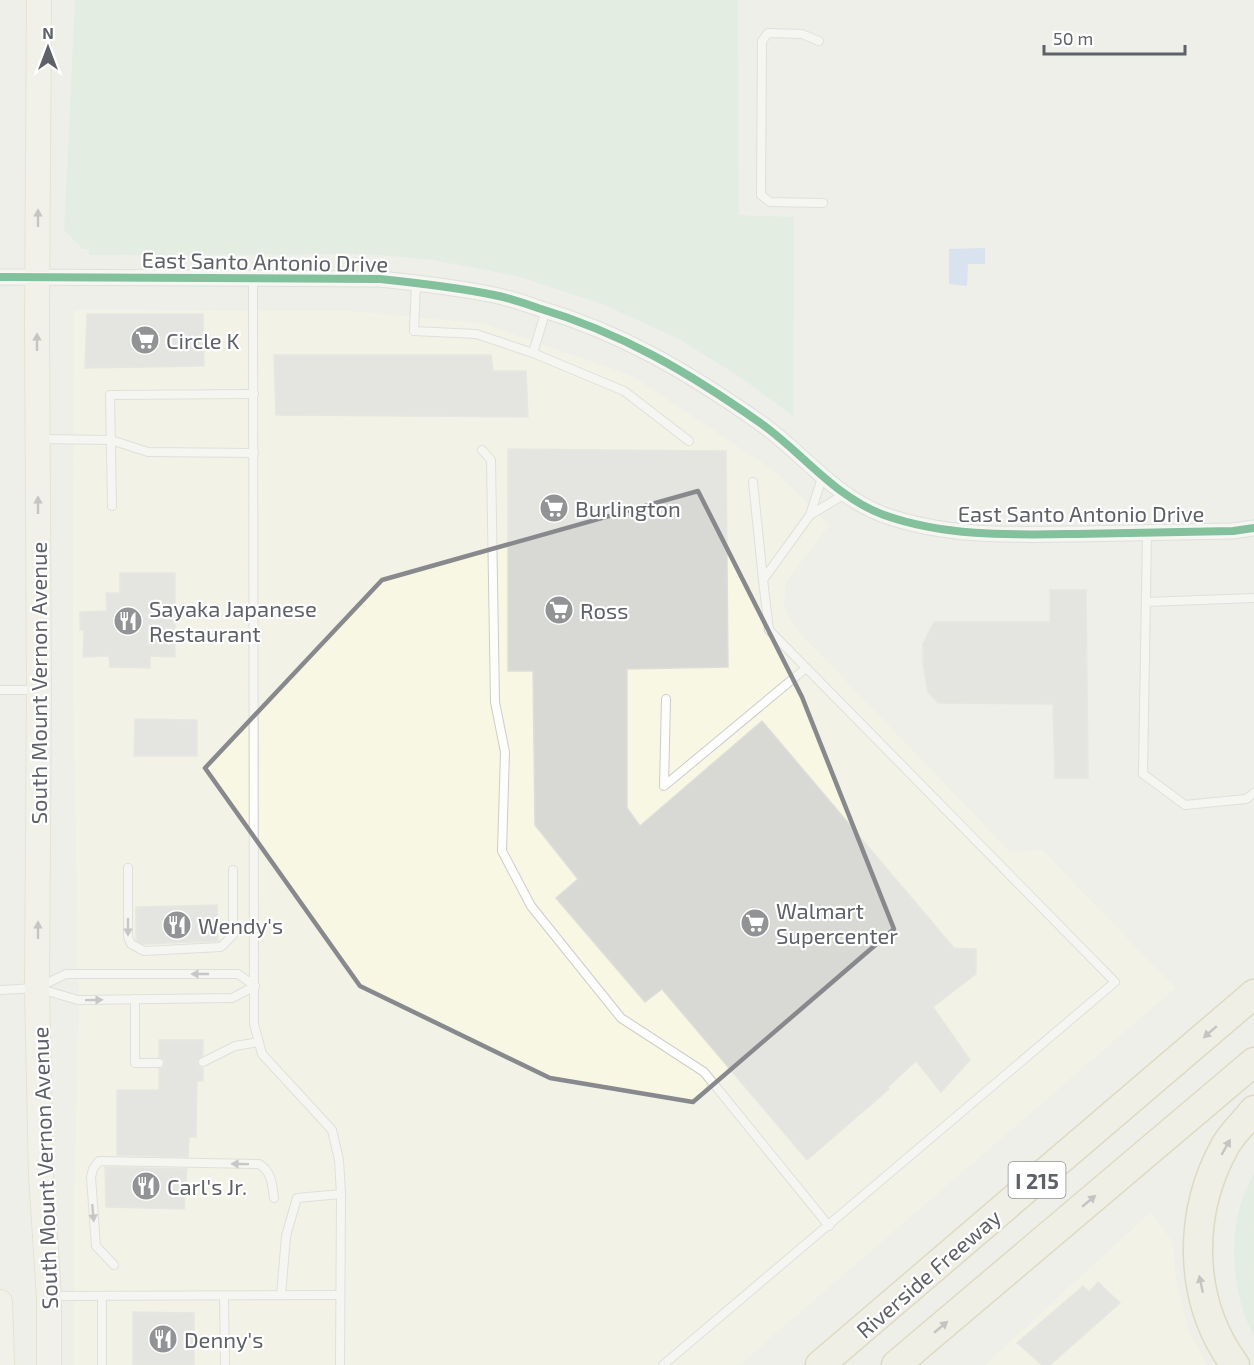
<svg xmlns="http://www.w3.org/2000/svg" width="1254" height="1365" font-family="'Exo 2',sans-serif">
<rect width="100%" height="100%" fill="#efefe9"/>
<g fill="#f8f7e3">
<path d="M 74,310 L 350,311 L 484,324 L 632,376 L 774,471 L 829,525 L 785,583 L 784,607 L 796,629 L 1010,852 L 1042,850 L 1175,988 L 739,1365 L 74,1365 L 74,1208 L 79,1009 L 73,672 Z"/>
<path d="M 1150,1213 L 1163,1228 L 1173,1244 L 1176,1281 L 1188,1330 L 1207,1365 L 985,1365 Z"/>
</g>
<g fill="#d7ecd8">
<path d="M 75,0 L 738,0 L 739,215 L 794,217 L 793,416 L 740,377 L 677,338 L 602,304 L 517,276 L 433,260 L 368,254 L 89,255 L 89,249 L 83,249 L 64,230 Z"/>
<path d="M 1254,1174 L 1254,1337 C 1230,1289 1225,1222 1254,1174 Z"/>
</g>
<path fill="#bed4f8" d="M 985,248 L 985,264 L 968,264 L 967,286 L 949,284 L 949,249 Z"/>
<g fill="#d8d8d4" stroke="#deded8" stroke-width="1.5">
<path d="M 87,314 L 203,314 L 204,366 L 85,368 Z"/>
<path d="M 274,355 L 491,355 L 493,371 L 526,371 L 528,417 L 276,415 Z"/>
<path d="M 508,449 L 726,451 L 728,667 L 627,669 L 627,808 L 640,826 L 762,721 L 954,948 L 976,949 L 976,974 L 933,1007 L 970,1060 L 941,1092 L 916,1061 L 888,1087 L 889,1089 L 807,1160 L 662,989 L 645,1002 L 556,898 L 578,879 L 535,825 L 533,671 L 508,671 Z"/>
<path d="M 120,573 L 175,573 L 175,657 L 150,656 L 150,668 L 110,667 L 109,656 L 83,657 L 84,630 L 80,630 L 80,612 L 107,611 L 106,593 L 120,593 Z"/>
<path d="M 1050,590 L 1086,590 L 1088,778 L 1055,778 L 1053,704 L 938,703 L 928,692 L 923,665 L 923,644 L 934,622 L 1050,622 Z"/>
<path d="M 135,719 L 197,720 L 197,756 L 134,756 Z"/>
<path d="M 217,905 L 218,941 L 143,944 L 136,940 L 136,907 Z"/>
<path d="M 159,1040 L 203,1040 L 203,1055 L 197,1061 L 199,1067 L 203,1068 L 203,1081 L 197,1081 L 196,1137 L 189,1137 L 188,1157 L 117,1155 L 117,1090 L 159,1090 L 159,1069 L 162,1068 L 165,1064 L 164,1060 L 159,1057 Z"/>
<path d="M 105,1167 L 187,1169 L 184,1209 L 106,1207 Z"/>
<path d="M 1098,1282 L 1120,1303 L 1050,1365 L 1042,1365 L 1017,1343 L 1083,1286 L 1089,1292 Z"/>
<path d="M 133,1312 L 194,1313 L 194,1365 L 133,1365 Z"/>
</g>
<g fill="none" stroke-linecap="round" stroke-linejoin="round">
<g stroke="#cccdcb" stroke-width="10">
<g id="service">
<path d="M 819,41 L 802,34 L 768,33 L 762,41 L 761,195 L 770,202 L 823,203"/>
<path d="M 253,277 L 254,1024 L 262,1054 L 332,1130 L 339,1160 L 341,1194 L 340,1365"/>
<path d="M 416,283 L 414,331 L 476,334 L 533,353 L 546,310"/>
<path d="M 533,353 L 624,391 L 689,441"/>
<path d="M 42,439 L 111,440 L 148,452 L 254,453"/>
<path d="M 482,450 L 491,460 L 495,702 L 505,752 L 502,851 L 531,906 L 621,1018 L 704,1072 L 829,1226"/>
<path d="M 753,482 L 763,580"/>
<path d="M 112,506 L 110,395 L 254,394"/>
<path d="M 810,515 L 845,494"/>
<path d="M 1147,533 L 1143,774 L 1185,805 L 1246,799 L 1254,793"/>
<path d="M 1146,602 L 1254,598"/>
<path d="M 0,690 L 34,690"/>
<path d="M 666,699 L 664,786 L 806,668"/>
<path d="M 128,868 L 128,937 L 131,944 L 144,951 L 221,947 L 233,935 L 233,870"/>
<path d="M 41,986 L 66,974 L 238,974 L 255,986"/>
<path d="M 0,990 L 37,988 L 78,1000 L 232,998 L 255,986"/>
<path d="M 135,999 L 135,1063 L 159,1063"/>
<path d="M 203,1062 L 235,1046 L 259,1042"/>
<path d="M 114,1265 L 96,1246 L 91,1177 L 93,1169 L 99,1161 L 259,1164 C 272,1172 272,1184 274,1198"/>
<path d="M 281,1295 L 286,1236 L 297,1198 L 341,1194"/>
<path d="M 53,1296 L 340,1295"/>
<path d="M 102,1296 L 102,1365"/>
<path d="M 224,1296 L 225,1365"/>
<path d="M 663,1365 L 1115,982 L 769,630 L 763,580 L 810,515 L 822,478"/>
</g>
</g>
<g stroke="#cccdcb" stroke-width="17">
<path id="minor" d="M 0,277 L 380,279 C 418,283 456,287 494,295 C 509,298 524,303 538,308 C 622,333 688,372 759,422 C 802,452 833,496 884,515 C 946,537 1011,535 1076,534 C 1128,533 1181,532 1233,531 L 1254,528"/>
</g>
<g stroke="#d8d5b6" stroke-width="26">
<g id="primary">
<path d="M 39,0 L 37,323 L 39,690 L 37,988 L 41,1176 L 49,1296 L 49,1365"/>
<path d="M 0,1302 L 2,1365"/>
</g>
</g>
<g stroke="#c7c295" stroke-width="31">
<g id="motorway">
<path d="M 820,1365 L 1254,994"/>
<path d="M 896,1365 L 1254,1062"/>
<path d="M 1235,1365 C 1188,1301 1187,1215 1225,1146 C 1232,1133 1245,1122 1254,1110"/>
</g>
</g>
<use href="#service" stroke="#fdfdfc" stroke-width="8"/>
<use href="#minor" stroke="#fdfdfc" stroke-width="15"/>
<use href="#primary" stroke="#f3f4e9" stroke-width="24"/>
<use href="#motorway" stroke="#f1f0e2" stroke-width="28"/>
<g stroke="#fff" stroke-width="11">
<path id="cycleway" d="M 0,277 L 380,279 C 418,283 456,287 494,295 C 509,298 524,303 538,308 C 622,333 688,372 759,422 C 802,452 833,496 884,515 C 946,537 1011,535 1076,534 C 1128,533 1181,532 1233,531 L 1254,528"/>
</g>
<use href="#cycleway" stroke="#00873e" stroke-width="8"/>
</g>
<defs><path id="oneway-solid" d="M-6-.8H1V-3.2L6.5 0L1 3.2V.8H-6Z" transform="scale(1.5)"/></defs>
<g fill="#929495">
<use href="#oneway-solid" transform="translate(38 218) rotate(-90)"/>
<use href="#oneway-solid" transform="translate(37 342) rotate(-90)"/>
<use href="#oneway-solid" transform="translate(38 505) rotate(-90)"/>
<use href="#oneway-solid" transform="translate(38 930) rotate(-90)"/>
</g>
<g fill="#96989c">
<use href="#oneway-solid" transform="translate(128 927) rotate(90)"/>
<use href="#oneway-solid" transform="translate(200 974) rotate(180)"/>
<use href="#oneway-solid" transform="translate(94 1000) rotate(-1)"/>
<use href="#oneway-solid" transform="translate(240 1164) rotate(-179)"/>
<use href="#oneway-solid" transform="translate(93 1213) rotate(85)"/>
</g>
<g fill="#919393">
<use href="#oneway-solid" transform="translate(1210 1032) rotate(139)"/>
<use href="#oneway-solid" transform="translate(1226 1147) rotate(-60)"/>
<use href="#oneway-solid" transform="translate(1089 1201) rotate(-40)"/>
<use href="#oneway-solid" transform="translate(1201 1284) rotate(-102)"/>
<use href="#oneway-solid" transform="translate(941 1327) rotate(-40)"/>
</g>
<path d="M0 0H1254V1365H0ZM 698,491 L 802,697 L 894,929 L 693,1102 L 550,1078 L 360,986 L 205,768 L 382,580 Z" fill="#efefe9" fill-opacity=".55" fill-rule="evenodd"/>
<path fill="none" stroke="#87898c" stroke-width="4.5" stroke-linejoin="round" d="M 698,491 L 802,697 L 894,929 L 693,1102 L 550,1078 L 360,986 L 205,768 L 382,580 Z"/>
<defs>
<g id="supermarket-disc" transform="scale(1.5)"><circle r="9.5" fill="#919395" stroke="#fff"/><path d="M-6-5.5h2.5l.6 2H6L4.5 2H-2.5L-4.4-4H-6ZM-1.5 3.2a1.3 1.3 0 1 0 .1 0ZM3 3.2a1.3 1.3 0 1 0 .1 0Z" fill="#fff"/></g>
<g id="restaurant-disc" transform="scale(1.5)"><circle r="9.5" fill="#919395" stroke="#fff"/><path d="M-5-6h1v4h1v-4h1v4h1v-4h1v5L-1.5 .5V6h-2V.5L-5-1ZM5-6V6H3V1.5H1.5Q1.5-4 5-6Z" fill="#fff"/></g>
</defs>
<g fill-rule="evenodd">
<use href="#supermarket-disc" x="145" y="340"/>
<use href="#supermarket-disc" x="554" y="508"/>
<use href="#supermarket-disc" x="559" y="610"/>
<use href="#restaurant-disc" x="128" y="621"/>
<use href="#supermarket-disc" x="755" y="923"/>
<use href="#restaurant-disc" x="177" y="925"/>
<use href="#restaurant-disc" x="146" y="1186"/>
<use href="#restaurant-disc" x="163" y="1339"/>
</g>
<g text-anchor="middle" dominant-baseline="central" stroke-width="4.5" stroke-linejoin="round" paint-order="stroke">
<rect fill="#fff" stroke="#8e9095" stroke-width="1.5" x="1008.5" y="1162" width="57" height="36" rx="4.5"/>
<g font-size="21" font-weight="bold" fill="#5e6168">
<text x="1037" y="1180">I 215</text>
</g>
<g font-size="22" fill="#5e6168" stroke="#fff">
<text transform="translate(265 261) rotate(1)">East Santo Antonio Drive</text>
<text x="1081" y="513">East Santo Antonio Drive</text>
<text transform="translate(38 683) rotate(-90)">South Mount Vernon Avenue</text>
<text transform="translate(44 1168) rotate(-92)">South Mount Vernon Avenue</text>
<text transform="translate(928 1273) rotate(-41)">Riverside Freeway</text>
</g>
<g font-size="22" fill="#5e6168" stroke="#fff" text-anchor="start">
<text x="166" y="340">Circle K</text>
<text x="575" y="508">Burlington</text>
<text x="149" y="608">Sayaka Japanese<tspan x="149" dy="25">Restaurant</tspan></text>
<text x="580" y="610">Ross</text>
<text x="776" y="910">Walmart<tspan x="776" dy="25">Supercenter</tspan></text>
<text x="198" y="925">Wendy's</text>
<text x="167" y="1186">Carl's Jr.</text>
<text x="184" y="1339">Denny's</text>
</g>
</g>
<g transform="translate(48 48)" stroke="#ffffff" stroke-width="4.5" paint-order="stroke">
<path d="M0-4.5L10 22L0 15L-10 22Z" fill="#5e6168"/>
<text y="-9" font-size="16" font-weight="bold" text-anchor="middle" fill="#5e6168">N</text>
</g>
<path d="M1044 45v9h141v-9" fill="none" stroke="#5e6168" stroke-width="3"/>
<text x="1053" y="45" font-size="18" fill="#5e6168" stroke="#ffffff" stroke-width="4.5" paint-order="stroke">50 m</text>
</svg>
